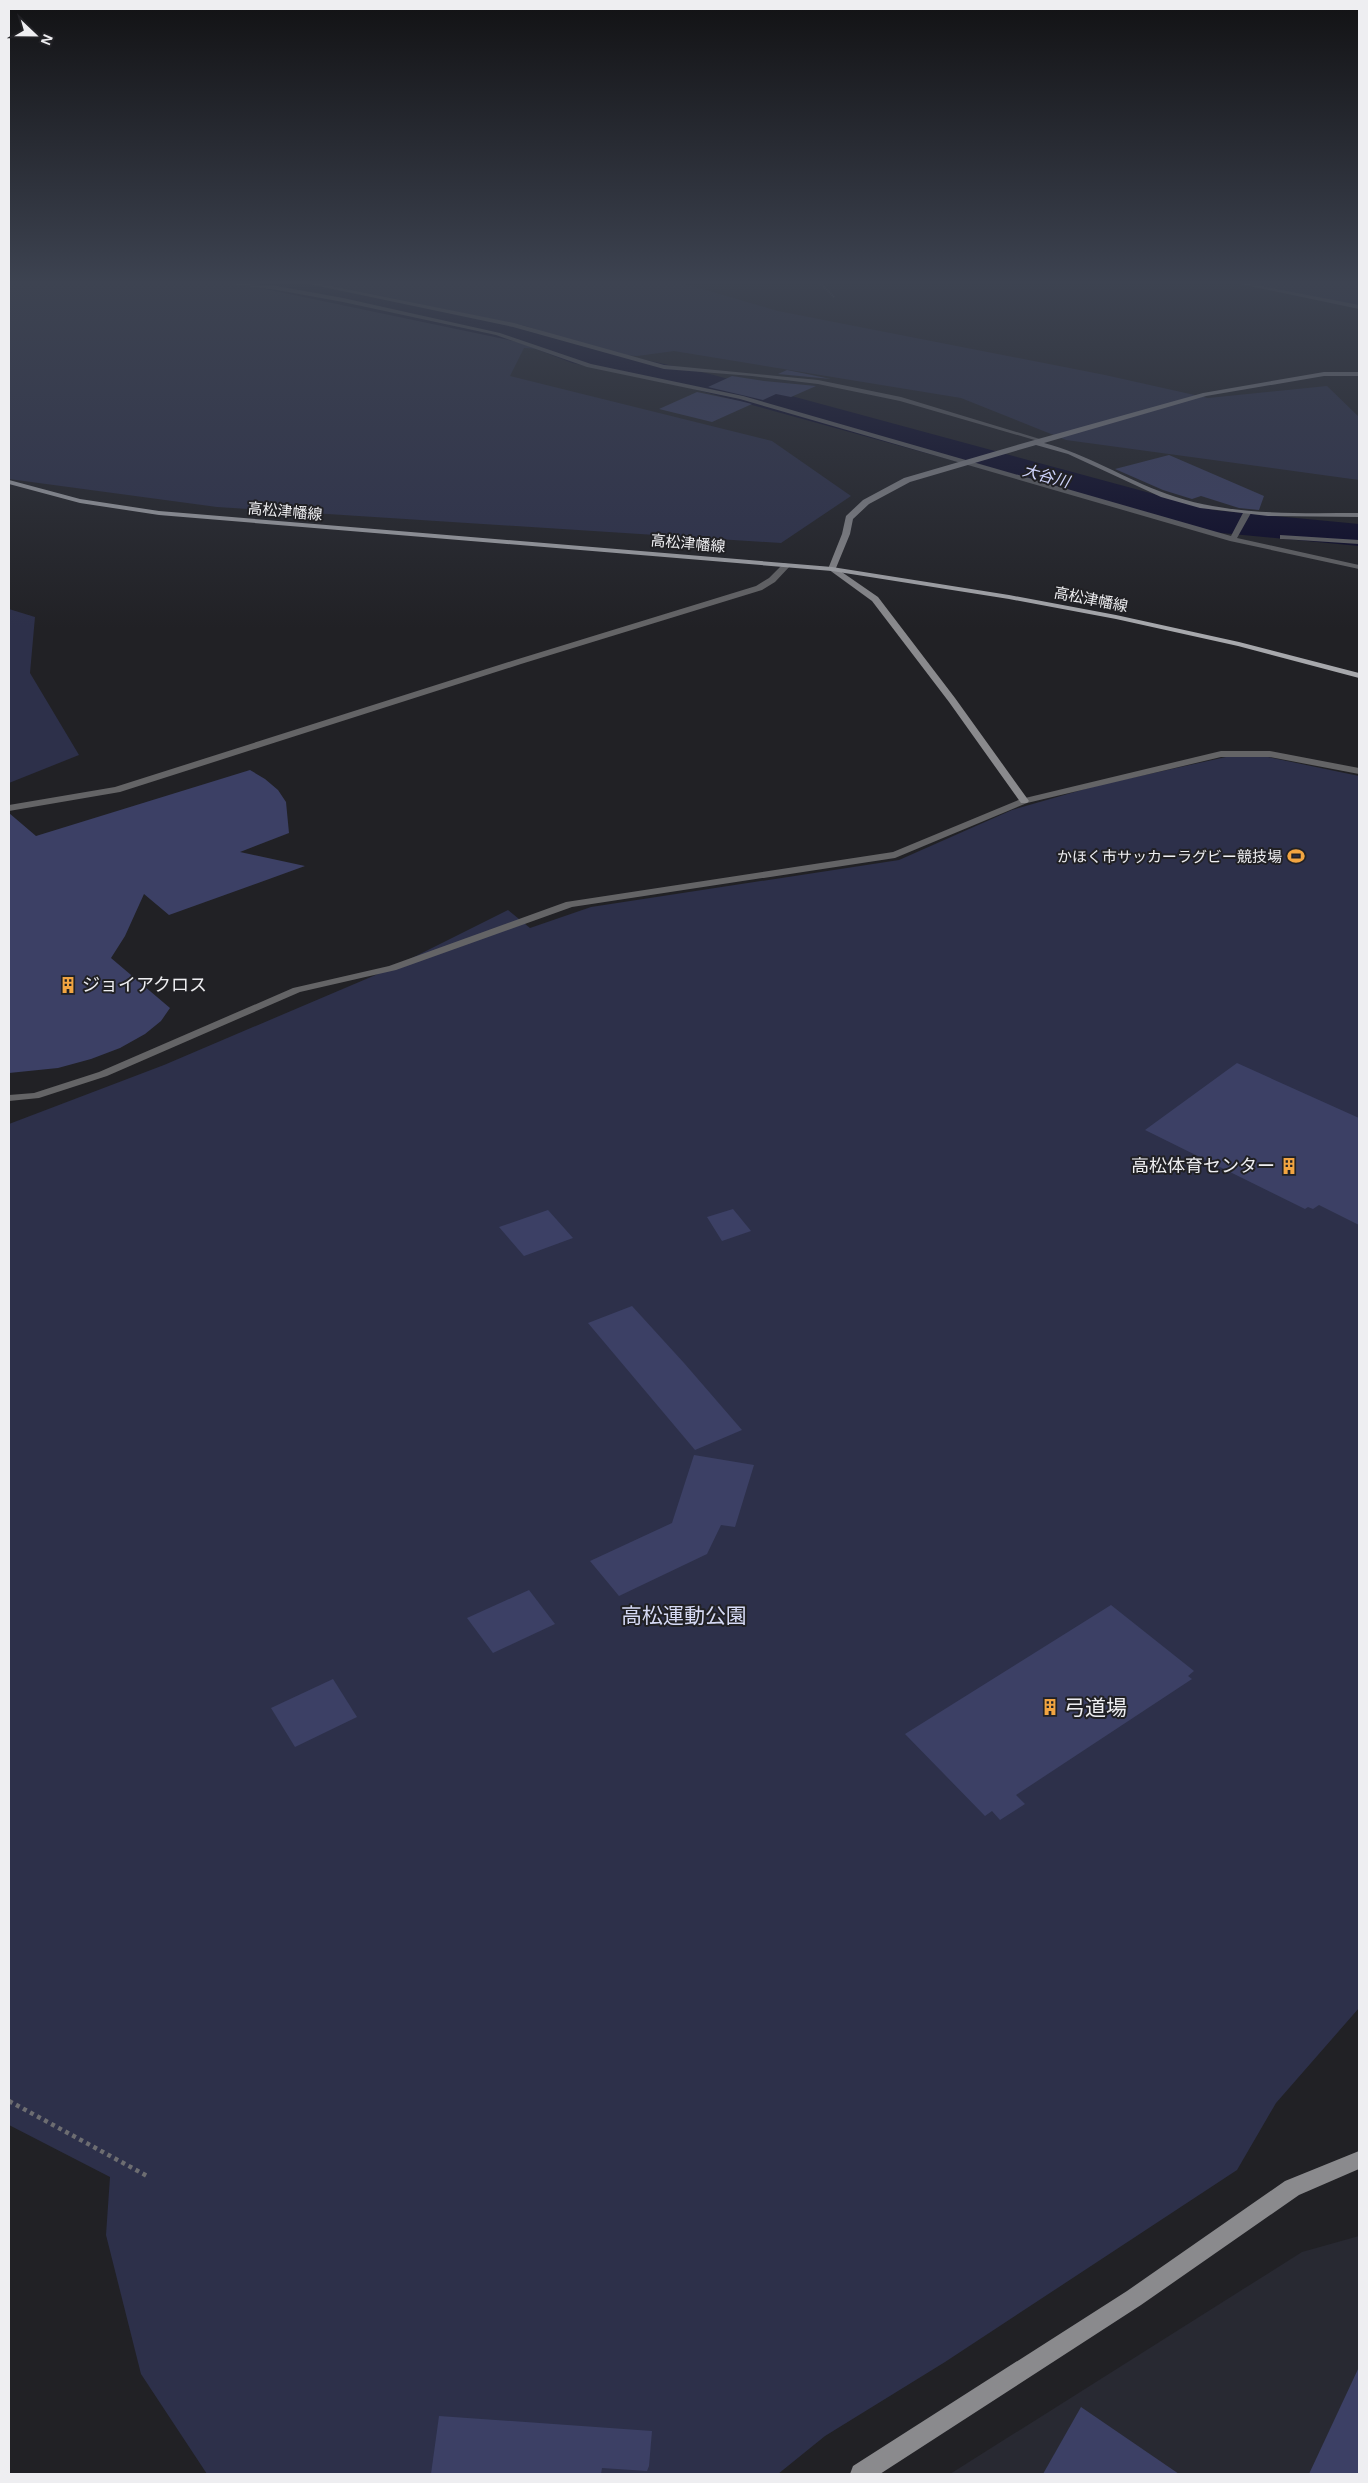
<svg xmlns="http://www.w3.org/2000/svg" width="1368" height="2483" font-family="Helvetica,'Noto Sans JP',sans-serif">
<rect width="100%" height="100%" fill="#212125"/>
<path fill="#282932" d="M 1359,2236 L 1359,2474 L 950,2474 L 1302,2252 Z"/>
<g fill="#2d304a">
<path d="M 9,281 L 654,281 L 682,283 L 778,311 L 1105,375 L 1208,398 L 1327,386 L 1359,417 L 1359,480 L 1066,440 L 961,398 L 674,351 L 637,356 L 524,348 L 510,376 L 772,441 L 851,496 L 781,543 L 217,507 L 9,479 Z"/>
<path d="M 1229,281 L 1359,281 L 1359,306 Z"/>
<path d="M 9,609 L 35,617 L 30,673 L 79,755 L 9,783 Z"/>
<path d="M 1226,757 L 1268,757 L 1359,776 L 1359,2008 L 1276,2103 L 1237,2170 L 945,2362 L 825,2436 L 778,2474 L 207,2474 L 141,2374 L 106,2235 L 110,2177 L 9,2125 L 9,1124 L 164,1065 L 392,968 L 508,910 L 530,928 L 591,907 L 899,860 L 1012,810 L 1099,785 Z"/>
</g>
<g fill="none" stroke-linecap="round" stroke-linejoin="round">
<path fill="#080625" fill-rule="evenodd" d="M 256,281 L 309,281 L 526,326 L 591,348 L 710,374 L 1213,510 L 1359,524 L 1359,546 L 1211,532 L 694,389 L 572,363 L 518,342 L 270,290 L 260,287 Z"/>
</g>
<g fill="#3c4065">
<path d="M 787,370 L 831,379 L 778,374 Z"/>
<path d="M 732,376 L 764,381 L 816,386 L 791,397 L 776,394 L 763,400 L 708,387 Z"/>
<path d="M 697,392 L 740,401 L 752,404 L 712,422 L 659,409 Z"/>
<path d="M 1169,455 L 1264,496 L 1259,510 L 1239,508 L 1201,496 L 1192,499 L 1163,490 L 1115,469 Z"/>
<path d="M 250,770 L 265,779 L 278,790 L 286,802 L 289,833 L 240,852 L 305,866 L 169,915 L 144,894 L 125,936 L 111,958 L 170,1008 L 161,1021 L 145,1034 L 120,1048 L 91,1059 L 58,1068 L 9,1073 L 9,813 L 36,836 Z"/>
<path d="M 1237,1063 L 1359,1118 L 1359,1225 L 1319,1205 L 1313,1209 L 1308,1207 L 1305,1209 L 1145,1130 Z"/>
<path d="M 733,1209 L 751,1231 L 722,1241 L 707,1217 Z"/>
<path d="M 548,1210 L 573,1238 L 524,1256 L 499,1227 Z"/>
<path d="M 632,1306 L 684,1363 L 742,1430 L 695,1450 L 588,1323 Z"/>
<path d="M 694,1455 L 754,1465 L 735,1527 L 721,1525 L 707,1554 L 619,1596 L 590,1561 L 672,1523 Z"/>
<path d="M 529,1590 L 555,1624 L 493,1653 L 467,1618 Z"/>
<path d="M 1111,1605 L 1194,1671 L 1188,1676 L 1192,1679 L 1016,1795 L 1025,1804 L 1000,1820 L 992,1811 L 985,1816 L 905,1734 Z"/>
<path d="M 333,1679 L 357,1717 L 295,1747 L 271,1708 Z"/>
<path d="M 1359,2367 L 1359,2474 L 1309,2474 Z"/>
<path d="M 1081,2407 L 1179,2474 L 1043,2474 Z"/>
<path d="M 439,2416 L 652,2431 L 649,2466 L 647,2471 L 602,2468 L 601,2474 L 431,2474 Z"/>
</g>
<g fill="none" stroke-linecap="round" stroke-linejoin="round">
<path stroke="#6d6d71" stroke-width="2" stroke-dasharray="1 1" stroke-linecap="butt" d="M 811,281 L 820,283 L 834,297"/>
<path stroke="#6d6d71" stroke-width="4.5" stroke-dasharray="4 4" stroke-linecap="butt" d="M 9,2101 L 149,2177"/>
<g fill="#646466" fill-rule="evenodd">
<path d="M 206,281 L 277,286 L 343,298 L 500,333 L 591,364 L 743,396 L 1231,536 L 1244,511 L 1250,511 L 1251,513 L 1237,538 L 1359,565 L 1359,569 L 1230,541 L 740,399 L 587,367 L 496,335 L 343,302 L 277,290 Z"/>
<path d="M 307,281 L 514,323 L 664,365 L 818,380 L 901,397 L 1043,440 L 1038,441 L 900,401 L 818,384 L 752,376 L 664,369 L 513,327 L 309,284 Z"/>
<path d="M 1226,281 L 1235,281 L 1359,305 L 1359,309 Z"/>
<path d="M 1280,535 L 1359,540 L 1359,544 L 1283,539 L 1280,539 Z"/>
<path d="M 784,563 L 791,565 L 775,582 L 762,590 L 521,664 L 120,792 L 9,811 L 9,805 L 115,787 L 515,660 L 756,586 L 769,578 Z"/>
<path d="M 1221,751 L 1270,751 L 1359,768 L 1359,774 L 1270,757 L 1221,757 L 1027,803 L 895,858 L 572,907 L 396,970 L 300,992 L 107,1076 L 39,1098 L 9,1101 L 9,1095 L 34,1093 L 99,1072 L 293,988 L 389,966 L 566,902 L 893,852 L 1021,799 Z"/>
</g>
<g fill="#8a8a8d" fill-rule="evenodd">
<path d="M 1324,372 L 1359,372 L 1359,376 L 1324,376 L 1206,396 L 1044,443 C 1087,454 1125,479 1167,494 C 1228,516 1295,513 1359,513 L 1359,517 L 1268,516 L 1200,508 L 1161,497 L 1068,454 L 1036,445 L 910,482 L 869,504 L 853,519 L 850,534 L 836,568 L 878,597 L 955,698 L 1029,801 L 1027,803 L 1021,803 L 949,702 L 872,601 L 828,569 L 842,534 L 846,516 L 863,500 L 904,478 L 1031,441 L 1203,393 Z"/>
<path d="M 1359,2151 L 1359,2169 L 1299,2195 L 1141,2305 L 880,2474 L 850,2474 L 853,2466 L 1127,2291 L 1285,2181 Z"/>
</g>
<path fill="#a7a8ac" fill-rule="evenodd" d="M 9,480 L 80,499 L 159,511 L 832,567 L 1009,595 L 1116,615 L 1239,642 L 1359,673 L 1359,678 L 1238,646 L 1116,619 L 1009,599 L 832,571 L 159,515 L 80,503 L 9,484 Z"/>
</g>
<linearGradient id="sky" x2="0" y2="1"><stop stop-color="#121214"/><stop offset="0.45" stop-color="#3d4351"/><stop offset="1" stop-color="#3d4351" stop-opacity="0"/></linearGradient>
<rect width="1368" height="628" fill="url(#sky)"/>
<defs>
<g id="stadium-bare" transform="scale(1.35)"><path d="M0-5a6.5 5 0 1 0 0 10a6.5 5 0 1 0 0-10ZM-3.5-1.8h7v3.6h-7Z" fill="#f2a541" stroke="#212125" stroke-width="2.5" paint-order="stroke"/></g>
<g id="building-bare" transform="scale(1.35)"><path d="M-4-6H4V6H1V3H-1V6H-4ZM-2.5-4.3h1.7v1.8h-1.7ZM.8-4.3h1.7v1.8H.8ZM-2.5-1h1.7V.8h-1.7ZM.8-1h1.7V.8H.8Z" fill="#f2a541" stroke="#212125" stroke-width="2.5" paint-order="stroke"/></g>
</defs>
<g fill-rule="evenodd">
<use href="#stadium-bare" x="1296" y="856"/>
<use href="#building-bare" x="68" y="985"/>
<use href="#building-bare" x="1289" y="1166"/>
<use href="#building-bare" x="1050" y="1707"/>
</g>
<g text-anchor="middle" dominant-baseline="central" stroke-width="4" stroke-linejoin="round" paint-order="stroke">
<g font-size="15" fill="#eeeef1" stroke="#212125">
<text transform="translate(285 511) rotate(5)">高松津幡線</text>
<text transform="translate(688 543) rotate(5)">高松津幡線</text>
<text transform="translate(1091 599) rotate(11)">高松津幡線</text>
</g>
<g font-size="15" fill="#eeeef1" stroke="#212125" text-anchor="end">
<text x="1282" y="856">かほく市サッカーラグビー競技場</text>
</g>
<g font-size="16" font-style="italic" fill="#ced3fb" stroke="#212125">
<text transform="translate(1046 476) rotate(15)">大谷川</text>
</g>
<g font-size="18" fill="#eeeef1" stroke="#212125" text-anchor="start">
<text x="82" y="985">ジョイアクロス</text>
<text x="1275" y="1166" text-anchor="end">高松体育センター</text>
</g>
<g font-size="21" fill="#d5d9f4" stroke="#212125">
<text x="684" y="1615">高松運動公園</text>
</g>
<g font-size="21" fill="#eeeef1" stroke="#212125" text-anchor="start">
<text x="1064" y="1707">弓道場</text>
</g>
</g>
<rect width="1368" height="2483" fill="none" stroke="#eeeef1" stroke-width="20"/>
<g transform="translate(35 35) rotate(112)" stroke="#212125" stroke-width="4" paint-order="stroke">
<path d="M0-4L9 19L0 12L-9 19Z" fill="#eeeef1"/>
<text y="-8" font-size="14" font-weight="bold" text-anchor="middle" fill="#eeeef1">N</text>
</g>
</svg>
